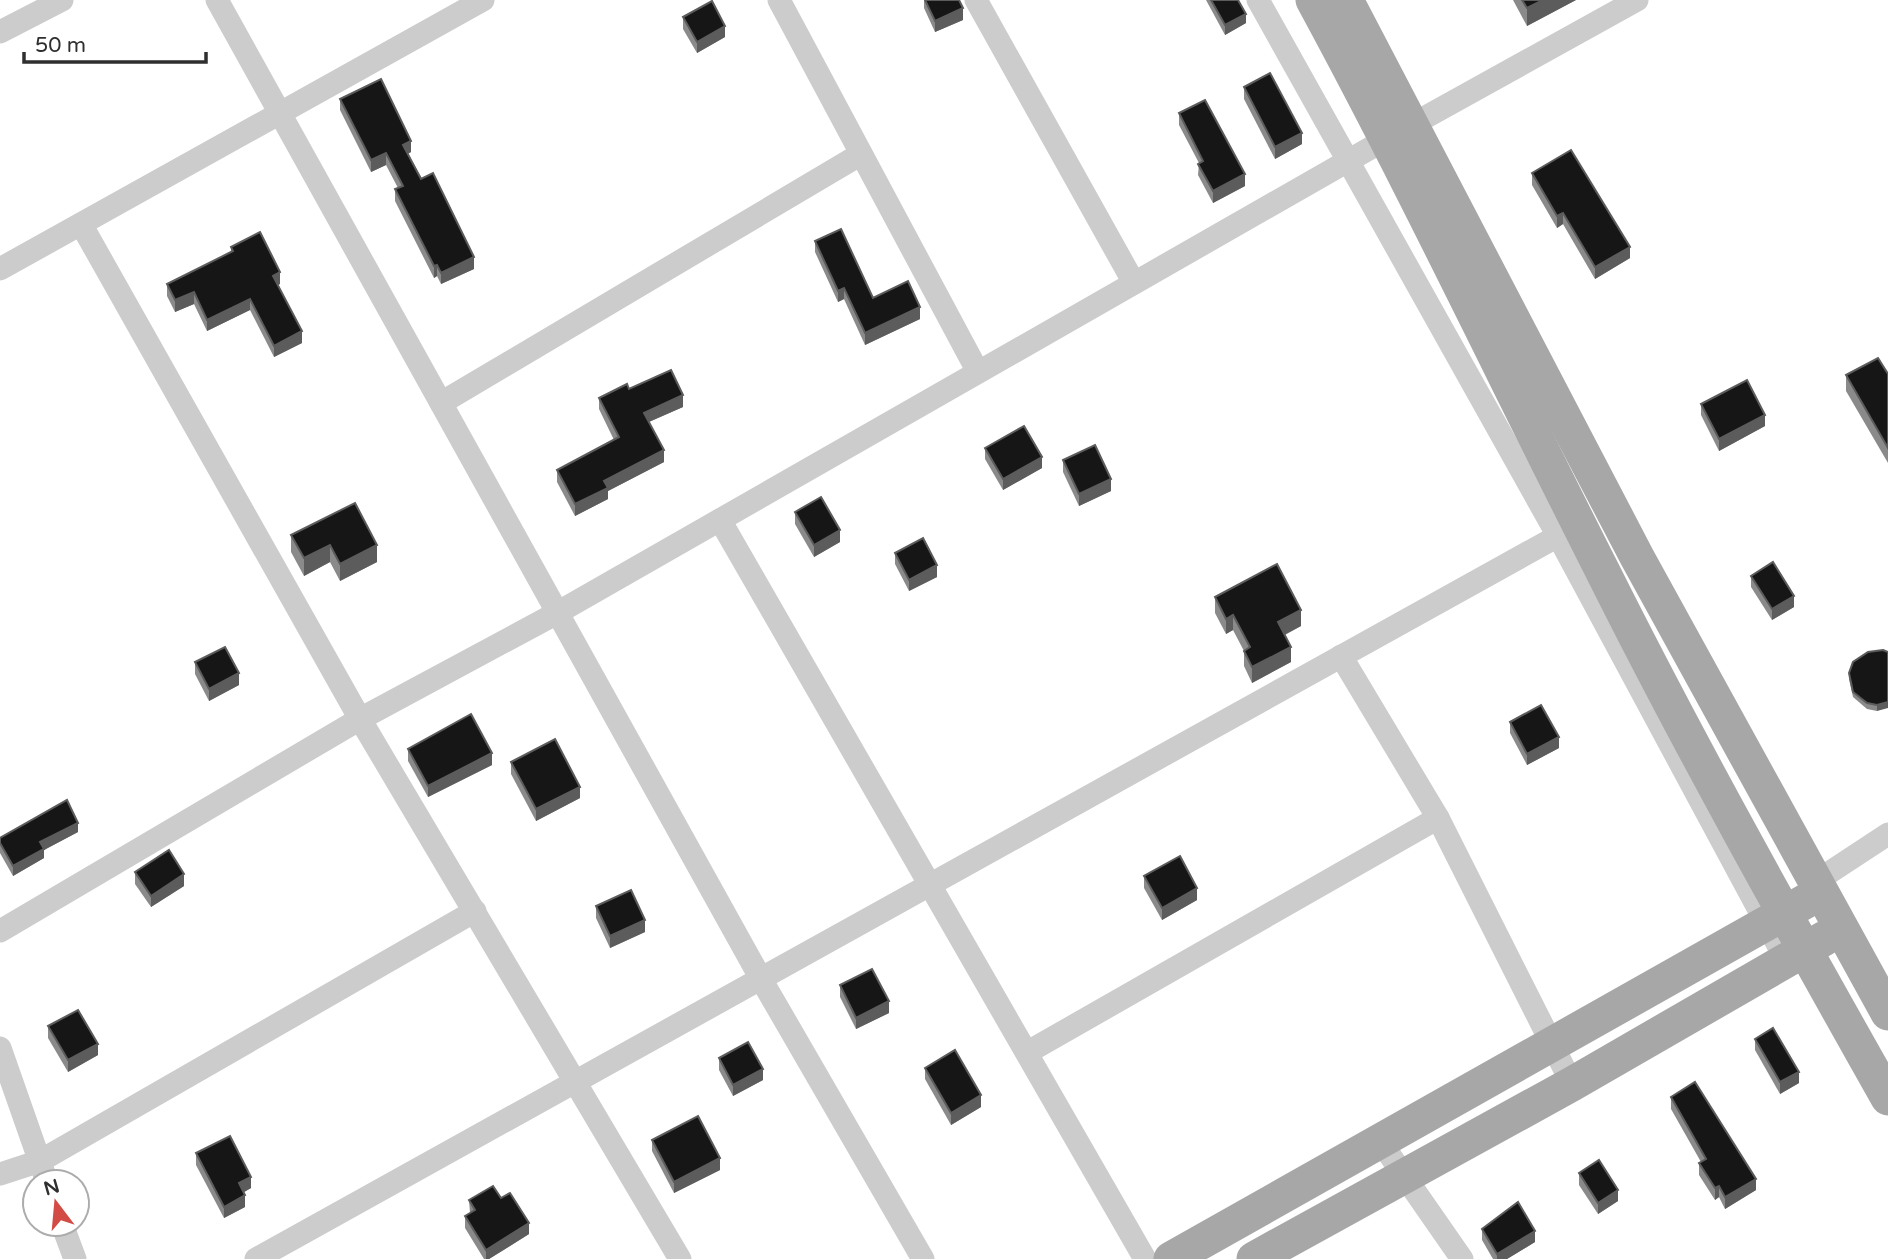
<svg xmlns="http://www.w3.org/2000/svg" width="1888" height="1259" font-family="'Varela Round',sans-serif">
<rect width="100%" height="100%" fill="#fff"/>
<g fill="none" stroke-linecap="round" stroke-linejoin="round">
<g stroke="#ccc" stroke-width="23">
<path d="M 217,0 L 761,979 L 923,1259"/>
<path d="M 779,0 L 978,372"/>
<path d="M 976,0 L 1134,283"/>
<path d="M 1258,0 L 1558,536 L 1786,960"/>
<path d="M 0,32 L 62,0"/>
<path d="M 81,224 L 360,719 L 680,1259"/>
<path d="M 0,269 L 483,0"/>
<path d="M 441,403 L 861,154"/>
<path d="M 720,520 L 1145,1259"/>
<path d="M 1341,656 L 1438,818 L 1572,1084"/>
<path d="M 1815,882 L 1888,834"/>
<path d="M 0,931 L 360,719 L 557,613 L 1388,138 L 1637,0"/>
<path d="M 0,1048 L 47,1182"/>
<path d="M 1028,1052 L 1438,818"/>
<path d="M 1380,1141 L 1462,1259"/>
<path d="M 0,1174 L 40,1161 L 475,911"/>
<path d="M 62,1224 L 75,1259"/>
<path d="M 256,1259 L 1558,536"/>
</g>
<g stroke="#a7a7a7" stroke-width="35">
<path d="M 1313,0 C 1415,188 1506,381 1603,572 C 1692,750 1790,924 1888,1098"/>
<path d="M 1346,0 L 1637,557 L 1888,1013"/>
<path d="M 1171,1259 L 1806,901"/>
<path d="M 1254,1259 L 1572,1084 L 1825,938"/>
</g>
</g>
<g fill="#8a8a8a">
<path d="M 924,0 L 959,0 L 963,20 L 935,32 L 924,8 Z"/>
<path d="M 1206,0 L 1238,0 L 1246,23 L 1225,35 Z"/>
<path d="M 1513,0 L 1576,0 L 1527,26 Z"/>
<path d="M 683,17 L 725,37 L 697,53 L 683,29 Z"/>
<path d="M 1244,87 L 1302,144 L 1275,159 L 1244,99 Z"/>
<path d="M 340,99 L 411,152 L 408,154 L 474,269 L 441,284 L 437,276 L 434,278 L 395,201 L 395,189 L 398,188 L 386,165 L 371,172 L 340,110 Z"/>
<path d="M 1179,113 L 1245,186 L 1213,203 L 1198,175 L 1199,163 L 1179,125 Z"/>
<path d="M 1532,173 L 1630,258 L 1595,279 L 1563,224 L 1557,228 L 1532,185 Z"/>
<path d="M 815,241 L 873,298 L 920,319 L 865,345 L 844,299 L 838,302 L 815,252 Z"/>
<path d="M 231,247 L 280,284 L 278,285 L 302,343 L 274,357 L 250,310 L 207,331 L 194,304 L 175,312 L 167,296 L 167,284 L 231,253 Z"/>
<path d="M 1888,374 L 1888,463 L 1846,391 L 1846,375 Z"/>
<path d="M 629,389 L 683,407 L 649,422 L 664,462 L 608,491 L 608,499 L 575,516 L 557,482 L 557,470 L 614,440 L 599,409 L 599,398 Z"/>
<path d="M 1701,404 L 1765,426 L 1719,451 L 1701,415 Z"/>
<path d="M 985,448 L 1042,468 L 1003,490 L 985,459 Z"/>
<path d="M 1063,460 L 1111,491 L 1079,506 L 1063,472 Z"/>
<path d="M 355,503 L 377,562 L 340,581 L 330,562 L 304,576 L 291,552 L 291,535 Z"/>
<path d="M 795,512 L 840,542 L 814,557 L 795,524 Z"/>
<path d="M 895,553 L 937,577 L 909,591 L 895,564 Z"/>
<path d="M 1751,576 L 1794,607 L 1772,620 L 1751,587 Z"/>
<path d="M 1215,597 L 1301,626 L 1285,635 L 1291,662 L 1252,683 L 1244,666 L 1244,651 L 1233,630 L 1226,634 L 1215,613 Z"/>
<path d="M 1883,650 L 1877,711 L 1867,709 L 1853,697 L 1849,679 L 1849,673 Z"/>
<path d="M 195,662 L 239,685 L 209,701 L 195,674 Z"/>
<path d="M 1510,722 L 1559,748 L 1527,765 L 1510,733 Z"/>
<path d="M 408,749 L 492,765 L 428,797 L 408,761 Z"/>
<path d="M 511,762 L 580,798 L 536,821 L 511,774 Z"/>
<path d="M 78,832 L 44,850 L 44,858 L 13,876 L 0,853 L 0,838 Z"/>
<path d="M 135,872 L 184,886 L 151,907 L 135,884 Z"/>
<path d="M 1144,876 L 1197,900 L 1162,920 L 1144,888 Z"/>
<path d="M 596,906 L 645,932 L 610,948 L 596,918 Z"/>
<path d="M 840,985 L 889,1013 L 856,1029 L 840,997 Z"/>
<path d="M 48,1026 L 98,1055 L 68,1072 L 48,1038 Z"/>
<path d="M 1755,1039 L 1799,1083 L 1780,1094 L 1755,1050 Z"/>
<path d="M 719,1058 L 763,1080 L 733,1096 L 719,1070 Z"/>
<path d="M 925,1068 L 981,1107 L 951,1125 L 925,1079 Z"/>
<path d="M 1671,1097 L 1756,1190 L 1725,1209 L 1719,1197 L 1715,1200 L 1699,1175 L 1699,1163 L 1701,1162 L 1671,1109 Z"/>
<path d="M 652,1140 L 720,1170 L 674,1193 L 652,1151 Z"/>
<path d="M 196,1153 L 251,1188 L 244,1192 L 245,1207 L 224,1218 L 196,1165 Z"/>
<path d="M 1579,1173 L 1618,1201 L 1598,1214 L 1579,1185 Z"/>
<path d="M 501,1198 L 529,1234 L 489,1259 L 484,1259 L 465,1228 L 465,1216 L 470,1213 L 469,1200 Z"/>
<path d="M 1482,1229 L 1535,1242 L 1507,1259 L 1493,1259 L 1482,1240 Z"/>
</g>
<g fill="#5c5c5c">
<path d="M 1543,0 L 1576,0 L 1527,26 L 1527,8 Z"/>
<path d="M 963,8 L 963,20 L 935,32 L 935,21 Z"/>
<path d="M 1246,14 L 1246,23 L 1225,35 L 1225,25 Z"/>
<path d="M 725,26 L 725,37 L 697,53 L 697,42 Z"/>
<path d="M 1302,133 L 1302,144 L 1275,159 L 1275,147 Z"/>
<path d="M 411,141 L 411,152 L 403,156 L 403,145 Z"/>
<path d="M 386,153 L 386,165 L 371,172 L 371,160 Z"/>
<path d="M 1245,174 L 1245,186 L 1213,203 L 1213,191 Z"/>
<path d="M 1563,213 L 1563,224 L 1557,228 L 1557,216 Z"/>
<path d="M 1630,247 L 1630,258 L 1595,279 L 1595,267 Z"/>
<path d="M 474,257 L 474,269 L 441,284 L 441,273 Z"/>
<path d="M 437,265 L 437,276 L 434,278 L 434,266 Z"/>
<path d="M 280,272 L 280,284 L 273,287 L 273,276 Z"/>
<path d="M 844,288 L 844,299 L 838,302 L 838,291 Z"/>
<path d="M 194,292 L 194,304 L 175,312 L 175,300 Z"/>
<path d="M 250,299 L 250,310 L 207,331 L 207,320 Z"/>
<path d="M 920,307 L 920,319 L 865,345 L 865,333 Z"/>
<path d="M 302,331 L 302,343 L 274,357 L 274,346 Z"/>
<path d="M 683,395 L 683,407 L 644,424 L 644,413 Z"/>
<path d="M 1765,415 L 1765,426 L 1719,451 L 1719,439 Z"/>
<path d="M 664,450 L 664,462 L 608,491 L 608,499 L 575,516 L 575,504 L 604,481 Z"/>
<path d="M 1042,457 L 1042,468 L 1003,490 L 1003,479 Z"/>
<path d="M 1111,479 L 1111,491 L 1079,506 L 1079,494 Z"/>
<path d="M 840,530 L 840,542 L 814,557 L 814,545 Z"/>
<path d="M 330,545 L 330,562 L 304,576 L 304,558 Z"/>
<path d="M 377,545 L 377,562 L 340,581 L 340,564 Z"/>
<path d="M 937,565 L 937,577 L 909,591 L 909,580 Z"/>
<path d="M 1794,596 L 1794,607 L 1772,620 L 1772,609 Z"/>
<path d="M 1301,610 L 1301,626 L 1278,638 L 1278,622 Z"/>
<path d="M 1233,615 L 1233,630 L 1226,634 L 1226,619 Z"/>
<path d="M 1291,647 L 1291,662 L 1252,683 L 1252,667 Z"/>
<path d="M 239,673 L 239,685 L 209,701 L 209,689 Z"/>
<path d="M 1888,702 L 1888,708 L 1877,711 L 1877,705 Z"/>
<path d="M 1559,737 L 1559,748 L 1527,765 L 1527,754 Z"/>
<path d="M 492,753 L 492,765 L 428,797 L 428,786 Z"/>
<path d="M 580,787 L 580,798 L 536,821 L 536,809 Z"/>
<path d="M 78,823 L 78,832 L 44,850 L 44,858 L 13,876 L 13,866 L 40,842 Z"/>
<path d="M 184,874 L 184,886 L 151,907 L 151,896 Z"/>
<path d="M 1197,888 L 1197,900 L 1162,920 L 1162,908 Z"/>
<path d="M 645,920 L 645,932 L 610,948 L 610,936 Z"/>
<path d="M 889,1001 L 889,1013 L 856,1029 L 856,1018 Z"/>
<path d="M 98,1044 L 98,1055 L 68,1072 L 68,1060 Z"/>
<path d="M 763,1069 L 763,1080 L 733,1096 L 733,1085 Z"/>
<path d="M 1799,1072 L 1799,1083 L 1780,1094 L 1780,1082 Z"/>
<path d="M 981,1095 L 981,1107 L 951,1125 L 951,1113 Z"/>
<path d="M 720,1158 L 720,1170 L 674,1193 L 674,1182 Z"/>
<path d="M 251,1177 L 251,1188 L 239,1195 L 239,1183 Z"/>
<path d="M 1756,1179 L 1756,1190 L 1725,1209 L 1725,1197 Z"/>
<path d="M 1719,1186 L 1719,1197 L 1715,1200 L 1715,1188 Z"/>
<path d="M 1618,1190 L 1618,1201 L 1598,1214 L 1598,1203 Z"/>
<path d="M 245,1195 L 245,1207 L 224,1218 L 224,1207 Z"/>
<path d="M 529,1223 L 529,1234 L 489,1259 L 486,1259 L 486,1250 Z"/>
<path d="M 1535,1231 L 1535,1242 L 1507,1259 L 1497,1259 L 1497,1254 Z"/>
</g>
<g fill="#161616" stroke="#5c5c5c" stroke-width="2">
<path d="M 925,0 L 959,0 L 963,8 L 935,21 Z"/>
<path d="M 1211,0 L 1238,0 L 1246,14 L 1225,25 Z"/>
<path d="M 1522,0 L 1543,0 L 1527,8 Z"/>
<path d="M 712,1 L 725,26 L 697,42 L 683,17 Z"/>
<path d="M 1270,73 L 1302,133 L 1275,147 L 1244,87 Z"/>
<path d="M 381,79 L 411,141 L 403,145 L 421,179 L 433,173 L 474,257 L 441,273 L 437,265 L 434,266 L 395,189 L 403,186 L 386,153 L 371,160 L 340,99 Z"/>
<path d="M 1205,100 L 1245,174 L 1213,191 L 1198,164 L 1203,161 L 1179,113 Z"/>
<path d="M 1571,150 L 1630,247 L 1595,267 L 1563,213 L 1557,216 L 1532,173 Z"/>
<path d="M 841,229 L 873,298 L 908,281 L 920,307 L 865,333 L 844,288 L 838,291 L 815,241 Z"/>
<path d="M 260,232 L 280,272 L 273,276 L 302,331 L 274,346 L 250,299 L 207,320 L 194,292 L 175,300 L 167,284 L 233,251 L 231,247 Z"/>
<path d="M 1878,358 L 1888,374 L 1888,448 L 1846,375 Z"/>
<path d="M 671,370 L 683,395 L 644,413 L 664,450 L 604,481 L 608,488 L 575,504 L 557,470 L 619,437 L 599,398 L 627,384 L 629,389 Z"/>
<path d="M 1747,380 L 1765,415 L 1719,439 L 1701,404 Z"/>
<path d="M 1024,426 L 1042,457 L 1003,479 L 985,448 Z"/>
<path d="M 1095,445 L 1111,479 L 1079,494 L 1063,460 Z"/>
<path d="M 821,497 L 840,530 L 814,545 L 795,512 Z"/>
<path d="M 355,503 L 377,545 L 340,564 L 330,545 L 304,558 L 291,535 Z"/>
<path d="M 923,538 L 937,565 L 909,580 L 895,553 Z"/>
<path d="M 1773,562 L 1794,596 L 1772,609 L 1751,576 Z"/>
<path d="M 1277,564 L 1301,610 L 1278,622 L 1291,647 L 1252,667 L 1244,651 L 1250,647 L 1233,615 L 1226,619 L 1215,597 Z"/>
<path d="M 225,647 L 239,673 L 209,689 L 195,662 Z"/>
<path d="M 1883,650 L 1888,652 L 1888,702 L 1877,705 L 1867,703 L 1853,692 L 1849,673 L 1853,662 L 1868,652 Z"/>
<path d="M 1541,705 L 1559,737 L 1527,754 L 1510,722 Z"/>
<path d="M 471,714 L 492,753 L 428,786 L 408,749 Z"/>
<path d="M 555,739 L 580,787 L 536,809 L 511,762 Z"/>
<path d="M 67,800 L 78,823 L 40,842 L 44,849 L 13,866 L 0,843 L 0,838 Z"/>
<path d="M 169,850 L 184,874 L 151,896 L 135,872 Z"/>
<path d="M 1180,856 L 1197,888 L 1162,908 L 1144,876 Z"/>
<path d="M 631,890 L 645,920 L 610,936 L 596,906 Z"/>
<path d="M 872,969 L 889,1001 L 856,1018 L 840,985 Z"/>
<path d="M 78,1010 L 98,1044 L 68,1060 L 48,1026 Z"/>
<path d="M 1773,1028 L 1799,1072 L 1780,1082 L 1755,1039 Z"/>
<path d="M 748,1042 L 763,1069 L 733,1085 L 719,1058 Z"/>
<path d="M 955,1050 L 981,1095 L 951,1113 L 925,1068 Z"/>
<path d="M 1695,1082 L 1756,1179 L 1725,1197 L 1719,1186 L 1715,1188 L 1699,1163 L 1706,1159 L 1671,1097 Z"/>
<path d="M 698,1116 L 720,1158 L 674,1182 L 652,1140 Z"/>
<path d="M 230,1136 L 251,1177 L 239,1183 L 245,1195 L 224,1207 L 196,1153 Z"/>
<path d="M 1599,1160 L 1618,1190 L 1598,1203 L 1579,1173 Z"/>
<path d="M 493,1186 L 501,1198 L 510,1193 L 529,1223 L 486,1250 L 465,1216 L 475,1210 L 469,1200 Z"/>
<path d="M 1518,1202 L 1535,1231 L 1497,1254 L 1482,1229 Z"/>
</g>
<g transform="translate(56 1203) rotate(344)"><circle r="33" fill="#ffffff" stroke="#acacac" stroke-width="2"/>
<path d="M0-5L12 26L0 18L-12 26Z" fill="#d34b45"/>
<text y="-10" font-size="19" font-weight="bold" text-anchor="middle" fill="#2f2f2f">N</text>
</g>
<path d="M24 52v10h182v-10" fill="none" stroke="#2f2f2f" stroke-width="3.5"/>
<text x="35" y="52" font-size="21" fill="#2f2f2f" stroke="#ffffff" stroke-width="5" paint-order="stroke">50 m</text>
</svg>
